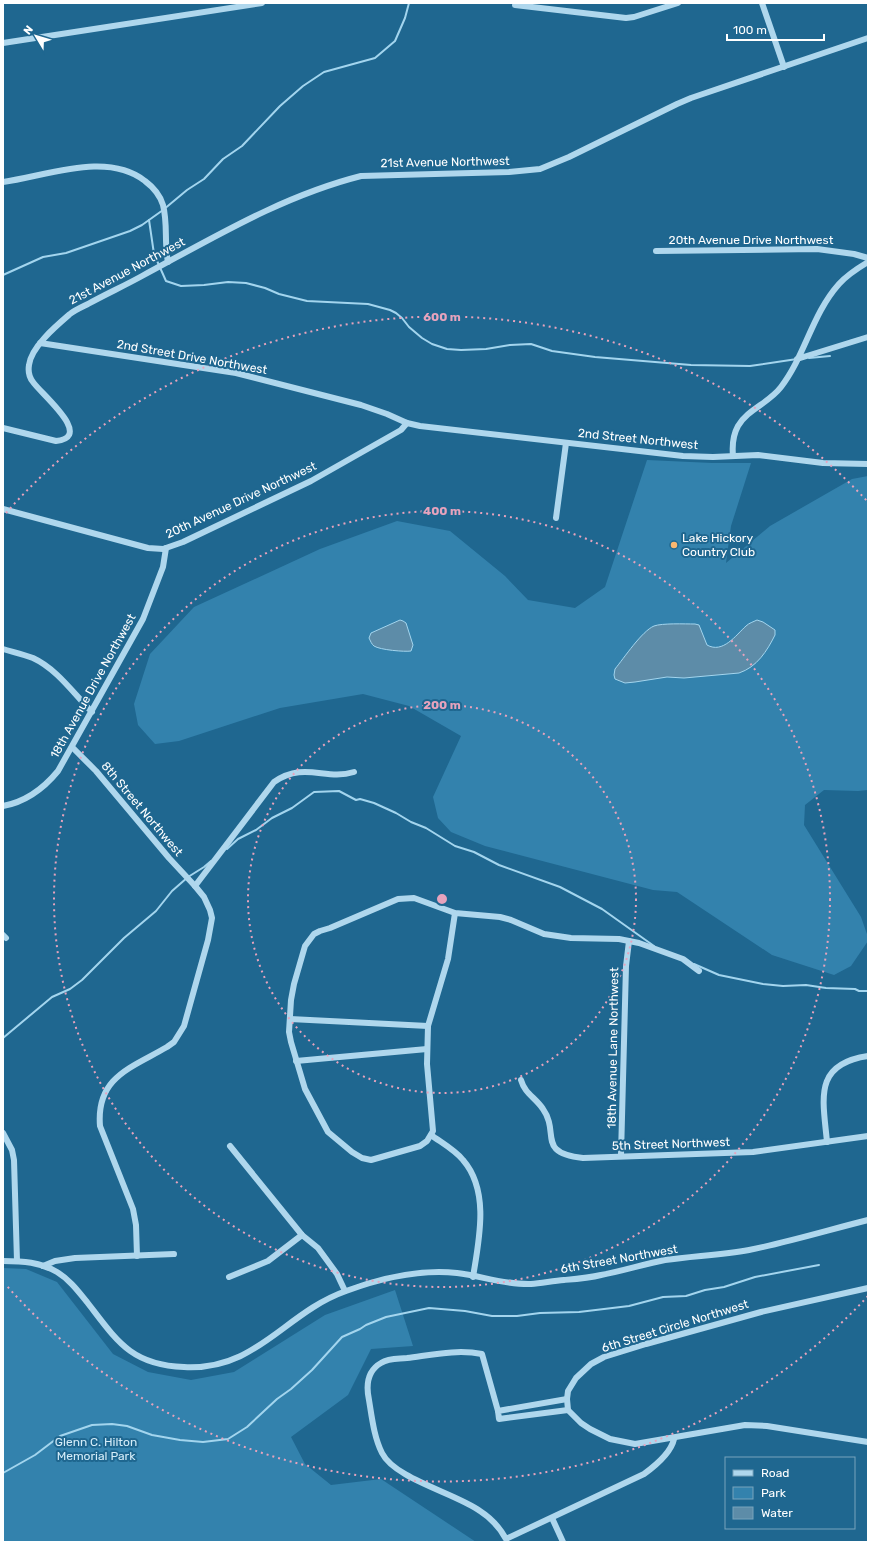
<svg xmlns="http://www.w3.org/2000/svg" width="871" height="1545" font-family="Rubik,sans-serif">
<rect width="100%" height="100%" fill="#1f6790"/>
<g fill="#3382ad">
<path d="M 647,460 L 712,463 L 751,463 L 731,526 L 726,563 L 770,526 L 852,479 L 868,476 L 868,790 L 858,791 L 824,790 L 805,805 L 804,825 L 861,917 L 868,937 L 868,941 L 851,966 L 834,975 L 772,955 L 677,892 L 653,890 L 485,846 L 451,832 L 438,818 L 433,797 L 461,736 L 409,706 L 363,694 L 280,708 L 179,741 L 155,744 L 138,725 L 134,704 L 150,654 L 194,607 L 320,549 L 397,521 L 450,531 L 505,576 L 528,600 L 575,608 L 605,587 Z"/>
<path d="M 3,1268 L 26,1269 L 57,1282 L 113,1354 L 148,1372 L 191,1380 L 234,1372 L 325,1315 L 395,1290 L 413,1346 L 371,1349 L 348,1395 L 291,1437 L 305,1464 L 331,1485 L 381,1479 L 476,1542 L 3,1542 Z"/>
</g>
<g fill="#5d8ca8" stroke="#a3d5ee">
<path d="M 400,620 L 403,621 L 406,623 L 413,645 L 411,651 C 405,652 380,650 374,646 C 372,645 370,640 369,638 L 371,633 Z"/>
<path d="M 757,620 L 763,622 L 775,630 L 775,635 C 767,651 757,667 739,673 L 684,678 L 667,677 L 635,682 L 625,683 L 615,679 L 614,675 L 615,669 C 624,658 642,631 654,626 C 662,623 685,624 695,624 L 699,625 L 707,645 C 723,654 736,635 746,626 C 749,623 753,622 757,620 Z"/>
</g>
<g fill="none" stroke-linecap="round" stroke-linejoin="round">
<g stroke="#a3d5ee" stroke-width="2">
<path d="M 149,220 L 154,254 L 166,281 L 181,286 L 204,285 L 228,282 L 246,283 L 265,288 L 279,294 L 307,301 L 368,304 L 390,310 L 396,313 L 402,318 L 409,327 L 422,338 L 432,344 L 447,349 L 461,350 L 486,349 L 510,345 L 531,344 L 552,351 L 595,357 L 691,365 L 750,366 L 797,359"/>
<path d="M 3,275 L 43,257 L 66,253 L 130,231 L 142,225 L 163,210 L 187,190 L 204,179 L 223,159 L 242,146 L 280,106 L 303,86 L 324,72 L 375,58 L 395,41 L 405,18 L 409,3"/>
<path d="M 809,358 L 830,356"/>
<path d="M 227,849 L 238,839 L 256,830 L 272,818 L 292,808 L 314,792 L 339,791 L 356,800 L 360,799 L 374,803 L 396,813 L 411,822 L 426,828 L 455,846 L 474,852 L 499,865 L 560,887 L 602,909 L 654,946"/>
<path d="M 694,964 L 719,975 L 763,984 L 783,986 L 806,985 L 826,988 L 855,989 L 859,991 L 868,991"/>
<path d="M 3,1038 L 52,997 L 70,989 L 82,980 L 124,938 L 156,911 L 172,891 L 188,877 L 204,867 L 211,861"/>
<path d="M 3,1473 L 35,1455 L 60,1436 L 92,1425 L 112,1424 L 127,1426 L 152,1435 L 180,1440 L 203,1442 L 228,1439 L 247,1427 L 277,1399 L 291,1389 L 312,1370 L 342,1337 L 360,1329 L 366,1325 L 386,1317 L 429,1308 L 465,1311 L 492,1316 L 517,1316 L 540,1313 L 579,1312 L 629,1306 L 663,1297 L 686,1296 L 705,1290 L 724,1287 L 755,1277 L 819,1265"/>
</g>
<g stroke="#afd7ed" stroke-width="6">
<path d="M 762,3 L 784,67"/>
<path d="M 515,5 L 626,18 L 634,17 L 678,3"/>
<path d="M 3,43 L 262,3"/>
<path d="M 3,182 C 47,176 107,151 145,181 C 153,187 160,195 163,205 C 168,224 164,243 168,262"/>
<path d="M 656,251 L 817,249 L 854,254 L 868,258"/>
<path d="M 40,343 L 236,373 L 361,405 L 387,414 L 407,423 L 420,426 L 683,456 L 713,457 L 758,455 L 823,463 L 868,464"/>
<path d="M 797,359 L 868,337"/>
<path d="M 3,428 L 56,441 C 95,437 40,393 33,382 C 29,377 28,371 29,365 C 31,347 56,326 70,314 C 75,310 82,307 88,304 C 106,294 124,286 142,276 C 213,238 282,196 361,176 L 509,172 L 540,169 L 569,157 L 677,104 L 691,98 L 868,38"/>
<path d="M 733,456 C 732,445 733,435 738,426 C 748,409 769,403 781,387 C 805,356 812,314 839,284 C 847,275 858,268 868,262"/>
<path d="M 3,509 L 148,548 L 163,549 L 183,542 L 311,481 L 401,430 L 407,423"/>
<path d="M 556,518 L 566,443"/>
<path d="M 3,649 C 13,652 23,654 33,658 C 57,669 74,694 92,712"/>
<path d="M 72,747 L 96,771 L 169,858 L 195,886 L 204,897 L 210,910 L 212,918 L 208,940 L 184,1026 L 174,1042 L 167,1047 C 131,1068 96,1077 100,1126 L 133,1209 L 136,1225 L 137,1256"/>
<path d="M 3,806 C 25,802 44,788 58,771 L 143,619 L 163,567 L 166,548"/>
<path d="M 195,886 L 274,782 C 305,761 325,781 354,772"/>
<path d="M 455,913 L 448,959 L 428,1026 L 427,1064 L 433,1131 L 427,1141 L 420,1146 L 371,1160 L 362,1158 L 352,1152 L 328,1132 L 305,1089 L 291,1042 L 289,1032 L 291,1000 L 294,984 L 305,946 L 314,934 L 320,931 L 330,928 L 398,899 L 414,898 L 455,913 L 500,917 L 511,920 L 544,934 L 571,938 L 619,939 L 639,943 L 683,959 L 699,971"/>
<path d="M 3,935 L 6,938"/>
<path d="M 290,1019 L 428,1026"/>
<path d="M 296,1061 L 427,1049"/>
<path d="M 521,1080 C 525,1094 535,1097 543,1109 C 560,1133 536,1153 583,1158 L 753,1152 L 868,1136"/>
<path d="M 3,1133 L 12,1150 L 14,1160 L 17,1261"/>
<path d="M 431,1135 C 442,1143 455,1150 463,1160 C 490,1191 479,1240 473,1277"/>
<path d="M 827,1142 C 823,1099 813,1064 868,1056"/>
<path d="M 230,1146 L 302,1235 L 318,1248 L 337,1274 L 345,1291"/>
<path d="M 621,1155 L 626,966 L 629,941"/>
<path d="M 3,1261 C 23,1261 40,1262 57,1272 C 70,1280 78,1291 87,1302 C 117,1341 131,1365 184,1367 C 257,1371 284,1313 346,1291 C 381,1278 419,1269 457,1273 C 482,1276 505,1285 531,1284 C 542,1283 553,1281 564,1280 C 576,1279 589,1278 601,1275 C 623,1271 644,1264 665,1260 C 693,1256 721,1255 749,1250 C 789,1242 828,1230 868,1220"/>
<path d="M 43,1266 L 55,1261 L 75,1258 L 174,1254"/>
<path d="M 229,1277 L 268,1261 L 302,1235"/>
<path d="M 868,1288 L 761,1312 L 646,1344 L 604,1357 L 591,1364 L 576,1378 L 568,1391 L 567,1399 L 568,1410 L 581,1423 L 590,1429 L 610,1439 L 635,1444 L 745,1425 L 767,1426 L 868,1442"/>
<path d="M 567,1399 L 498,1411 L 499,1419 L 568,1410"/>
<path d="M 498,1411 L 482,1354 C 457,1349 431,1355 407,1358 C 397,1359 389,1358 381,1363 C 367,1371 366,1386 369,1400 C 372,1418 374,1437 382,1453 C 395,1479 455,1493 480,1511 C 491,1518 500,1528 506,1539 L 644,1474 C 655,1466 671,1453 674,1439"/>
<path d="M 552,1518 L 563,1542"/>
</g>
</g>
<g fill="none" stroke="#e7a3bd" stroke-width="2" stroke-dasharray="2 4">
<circle cx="442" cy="899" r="194"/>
<circle cx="442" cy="899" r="388"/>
<path d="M868 1296A582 582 0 0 1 6 1285M6 513A582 582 0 0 1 868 502"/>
</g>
<circle fill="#fab770" stroke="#1f6790" stroke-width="1.5" cx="674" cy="545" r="4"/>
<g text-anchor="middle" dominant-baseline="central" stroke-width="4" stroke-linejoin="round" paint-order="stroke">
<g font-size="12" fill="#fff" stroke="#1f6790">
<text transform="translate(445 162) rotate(-1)">21st Avenue Northwest</text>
<text x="751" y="240">20th Avenue Drive Northwest</text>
<text transform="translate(127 271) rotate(-28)">21st Avenue Northwest</text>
<text transform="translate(192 357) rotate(10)">2nd Street Drive Northwest</text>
<text transform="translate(638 439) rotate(6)">2nd Street Northwest</text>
<text transform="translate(241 500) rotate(-25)">20th Avenue Drive Northwest</text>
<text transform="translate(93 686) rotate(-61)">18th Avenue Drive Northwest</text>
<text transform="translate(142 809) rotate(50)">8th Street Northwest</text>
<text transform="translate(613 1048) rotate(-89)">18th Avenue Lane Northwest</text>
<text transform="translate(671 1144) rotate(-2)">5th Street Northwest</text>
<text transform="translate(619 1259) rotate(-10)">6th Street Northwest</text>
<text transform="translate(675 1326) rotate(-17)">6th Street Circle Northwest</text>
</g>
<g font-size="12" fill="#fff" stroke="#1f6790" text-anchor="start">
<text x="682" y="538">Lake Hickory<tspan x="682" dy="14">Country Club</tspan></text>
</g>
<g font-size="12" fill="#d5edf9" stroke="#1f6790">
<text x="96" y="1442">Glenn C. Hilton<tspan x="96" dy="14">Memorial Park</tspan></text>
</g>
</g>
<circle cx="442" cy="899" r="6" fill="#e7a3bd" stroke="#1f6790" stroke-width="2"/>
<g font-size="12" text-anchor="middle" font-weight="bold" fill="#e7a3bd" stroke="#1f6790" stroke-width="4" stroke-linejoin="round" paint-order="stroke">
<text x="442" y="321">600 m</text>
<text x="442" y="515">400 m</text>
<text x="442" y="709">200 m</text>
</g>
<rect width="871" height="1545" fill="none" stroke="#ffffff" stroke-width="8"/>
<rect x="725" y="1457" width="130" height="72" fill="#1f6790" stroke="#79a4bc"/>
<rect x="733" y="1470" width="20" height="6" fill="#afd7ed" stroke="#79a4bc"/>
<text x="761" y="1477" font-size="12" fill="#ffffff">Road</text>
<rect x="733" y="1487" width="20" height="12" fill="#3382ad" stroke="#79a4bc"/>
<text x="761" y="1497" font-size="12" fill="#ffffff">Park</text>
<rect x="733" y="1507" width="20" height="12" fill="#5d8ca8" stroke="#79a4bc"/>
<text x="761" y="1517" font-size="12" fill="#ffffff">Water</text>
<g transform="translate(36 36) rotate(308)" stroke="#1f6790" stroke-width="3" paint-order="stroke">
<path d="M0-3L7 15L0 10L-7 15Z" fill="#ffffff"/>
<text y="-6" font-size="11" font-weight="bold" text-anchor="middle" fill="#ffffff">N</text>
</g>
<path d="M727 34v6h97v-6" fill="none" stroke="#ffffff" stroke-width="2"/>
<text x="733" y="34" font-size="12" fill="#ffffff" stroke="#1f6790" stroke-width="3" paint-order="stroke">100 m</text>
</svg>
